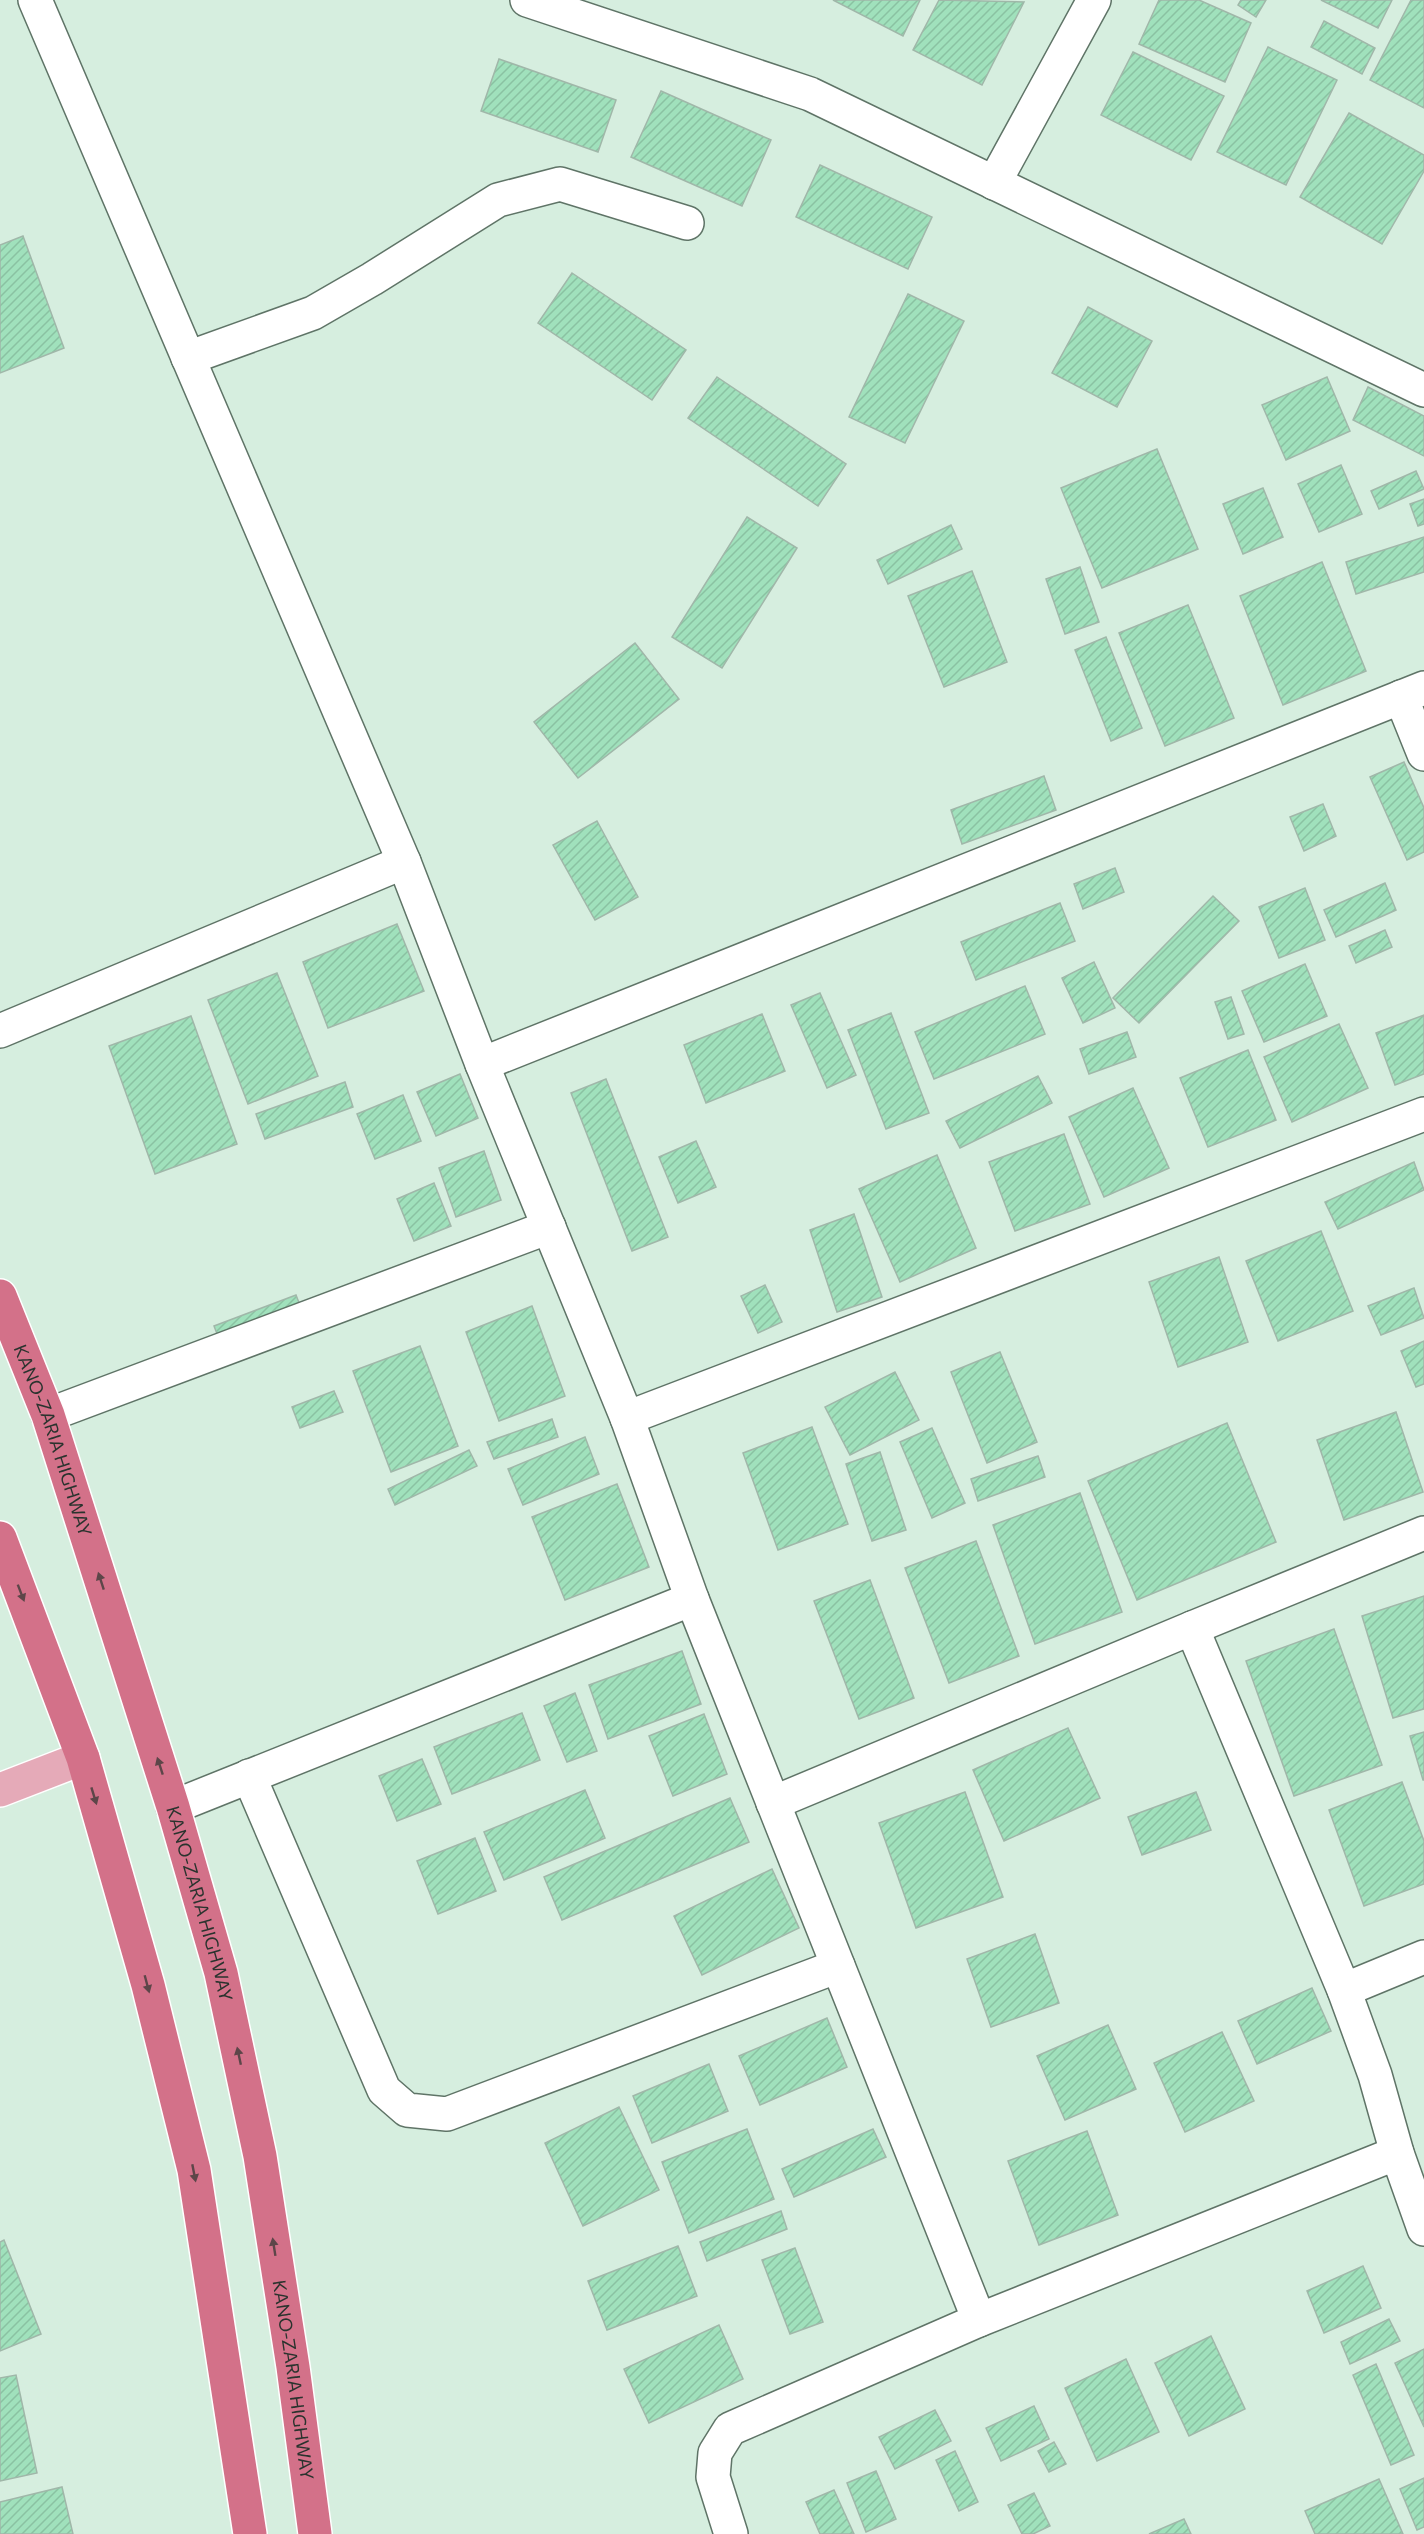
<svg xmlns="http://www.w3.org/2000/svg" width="1424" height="2534" font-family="Commissioner,sans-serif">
<defs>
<pattern id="building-hatch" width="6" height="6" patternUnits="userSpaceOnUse" patternTransform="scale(1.5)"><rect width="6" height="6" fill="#a0e1bc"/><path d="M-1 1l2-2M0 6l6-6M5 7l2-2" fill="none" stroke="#8ac2a2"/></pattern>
</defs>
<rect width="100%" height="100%" fill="#d6eedf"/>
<g fill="url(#building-hatch)" stroke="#a0b7a9" stroke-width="1.5">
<path d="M 833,0 L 920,0 L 903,36 Z"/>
<path d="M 939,0 L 1024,2 L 982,85 L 913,50 Z"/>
<path d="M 1159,0 L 1199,0 L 1251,23 L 1225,82 L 1139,44 Z"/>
<path d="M 1241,0 L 1266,0 L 1256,17 L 1238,5 Z"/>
<path d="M 1321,0 L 1392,0 L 1378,28 Z"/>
<path d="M 1411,0 L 1424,0 L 1424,108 L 1370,80 Z"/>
<path d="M 1324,21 L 1375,48 L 1362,74 L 1311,47 Z"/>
<path d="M 1268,47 L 1337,80 L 1286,185 L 1217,152 Z"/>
<path d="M 1133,52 L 1224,96 L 1191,160 L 1101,115 Z"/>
<path d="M 499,59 L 616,100 L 598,152 L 481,111 Z"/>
<path d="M 661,91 L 771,140 L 742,206 L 631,157 Z"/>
<path d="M 1349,113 L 1424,155 L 1424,171 L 1382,244 L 1300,197 Z"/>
<path d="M 820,165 L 932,217 L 908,269 L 796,217 Z"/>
<path d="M 23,236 L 64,348 L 0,373 L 0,245 Z"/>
<path d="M 572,273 L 686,350 L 652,400 L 538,323 Z"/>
<path d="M 908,294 L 964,321 L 905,443 L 849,417 Z"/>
<path d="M 1088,307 L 1152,341 L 1117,407 L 1052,373 Z"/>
<path d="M 717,377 L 846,464 L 818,506 L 688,418 Z"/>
<path d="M 1327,377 L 1350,431 L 1286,460 L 1262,405 Z"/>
<path d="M 1368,387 L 1424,416 L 1424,456 L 1353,420 Z"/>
<path d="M 1157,449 L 1198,549 L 1102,588 L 1061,488 Z"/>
<path d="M 1341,465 L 1362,514 L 1319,532 L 1298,484 Z"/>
<path d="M 1416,471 L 1424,489 L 1379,509 L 1371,491 Z"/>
<path d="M 1263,488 L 1283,537 L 1243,554 L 1223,504 Z"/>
<path d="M 1424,499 L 1424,524 L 1418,526 L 1410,504 Z"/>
<path d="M 747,517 L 797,548 L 722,668 L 672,637 Z"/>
<path d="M 951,525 L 962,549 L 888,584 L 877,560 Z"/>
<path d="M 1424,537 L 1424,572 L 1356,594 L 1346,562 Z"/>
<path d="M 1322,562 L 1366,671 L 1283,705 L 1240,596 Z"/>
<path d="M 1080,567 L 1099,622 L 1065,634 L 1046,579 Z"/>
<path d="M 972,571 L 1007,662 L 944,687 L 908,596 Z"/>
<path d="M 1188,605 L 1234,718 L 1165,746 L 1119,633 Z"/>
<path d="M 1106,637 L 1142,728 L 1111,741 L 1075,650 Z"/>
<path d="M 635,643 L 679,699 L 578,778 L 534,722 Z"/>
<path d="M 1404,762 L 1424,808 L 1424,852 L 1407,860 L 1370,777 Z"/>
<path d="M 1044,776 L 1056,810 L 962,844 L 951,810 Z"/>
<path d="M 1323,804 L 1336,836 L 1304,851 L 1290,817 Z"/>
<path d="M 597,821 L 638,897 L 595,920 L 553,845 Z"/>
<path d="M 1115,868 L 1124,892 L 1083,909 L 1074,884 Z"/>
<path d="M 1385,883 L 1396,910 L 1336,937 L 1324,910 Z"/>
<path d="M 1305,888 L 1325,940 L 1279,958 L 1259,907 Z"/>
<path d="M 1213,896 L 1239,921 L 1139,1023 L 1113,998 Z"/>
<path d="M 1060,903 L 1075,941 L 976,980 L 961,942 Z"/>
<path d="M 397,924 L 424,991 L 328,1028 L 303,962 Z"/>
<path d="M 1385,930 L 1392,947 L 1356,963 L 1349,946 Z"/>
<path d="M 1094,962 L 1115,1008 L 1083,1023 L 1062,978 Z"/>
<path d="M 1305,964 L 1327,1016 L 1264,1042 L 1242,991 Z"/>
<path d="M 277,973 L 318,1076 L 248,1104 L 208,1000 Z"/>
<path d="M 1025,986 L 1045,1034 L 934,1079 L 915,1032 Z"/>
<path d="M 820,993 L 856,1075 L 827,1088 L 791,1005 Z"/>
<path d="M 1231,997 L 1244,1034 L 1228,1039 L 1215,1002 Z"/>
<path d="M 891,1013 L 929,1113 L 886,1129 L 848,1030 Z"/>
<path d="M 762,1014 L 785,1071 L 706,1103 L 684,1045 Z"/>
<path d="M 1424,1015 L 1424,1074 L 1395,1085 L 1376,1033 Z"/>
<path d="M 191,1016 L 237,1144 L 155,1174 L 109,1046 Z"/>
<path d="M 1339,1024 L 1368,1088 L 1292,1122 L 1264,1057 Z"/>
<path d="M 1127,1032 L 1136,1057 L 1089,1074 L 1080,1049 Z"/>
<path d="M 1248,1050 L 1276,1120 L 1208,1147 L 1180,1078 Z"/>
<path d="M 460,1074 L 478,1118 L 436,1136 L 417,1092 Z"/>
<path d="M 1038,1076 L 1052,1103 L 960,1148 L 946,1121 Z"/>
<path d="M 606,1079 L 668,1237 L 632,1251 L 571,1093 Z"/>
<path d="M 345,1082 L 353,1107 L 265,1139 L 256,1114 Z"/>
<path d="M 1133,1088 L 1169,1168 L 1104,1197 L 1069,1117 Z"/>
<path d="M 403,1095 L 421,1141 L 375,1159 L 357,1114 Z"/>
<path d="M 1064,1134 L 1090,1204 L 1015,1231 L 989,1162 Z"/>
<path d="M 696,1141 L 716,1187 L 678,1203 L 659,1157 Z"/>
<path d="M 484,1151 L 501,1200 L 456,1217 L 439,1168 Z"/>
<path d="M 937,1155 L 976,1248 L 900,1282 L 859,1189 Z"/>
<path d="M 1414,1162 L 1424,1190 L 1338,1229 L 1325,1202 Z"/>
<path d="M 434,1183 L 451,1226 L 414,1241 L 397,1199 Z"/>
<path d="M 854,1214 L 882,1297 L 837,1312 L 810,1230 Z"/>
<path d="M 1321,1231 L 1353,1311 L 1278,1341 L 1246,1261 Z"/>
<path d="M 1219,1257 L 1248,1342 L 1178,1367 L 1149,1282 Z"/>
<path d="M 765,1285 L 782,1322 L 758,1333 L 741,1296 Z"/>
<path d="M 1414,1288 L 1424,1318 L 1381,1335 L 1368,1306 Z"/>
<path d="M 296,1295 L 303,1313 L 221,1344 L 214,1326 Z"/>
<path d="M 532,1306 L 565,1396 L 499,1421 L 466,1332 Z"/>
<path d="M 1424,1341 L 1424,1384 L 1416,1387 L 1401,1351 Z"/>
<path d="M 420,1346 L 458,1446 L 391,1472 L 353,1371 Z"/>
<path d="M 1000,1352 L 1037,1442 L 987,1463 L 951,1372 Z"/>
<path d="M 895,1372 L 919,1420 L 850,1455 L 825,1407 Z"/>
<path d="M 334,1391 L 343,1412 L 300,1428 L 292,1407 Z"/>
<path d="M 1396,1412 L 1423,1492 L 1344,1520 L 1317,1440 Z"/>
<path d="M 552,1419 L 558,1437 L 494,1459 L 487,1442 Z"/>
<path d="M 1227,1423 L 1276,1542 L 1137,1600 L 1088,1481 Z"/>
<path d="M 812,1427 L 848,1524 L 778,1550 L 743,1453 Z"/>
<path d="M 932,1428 L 965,1503 L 932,1518 L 900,1442 Z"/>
<path d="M 585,1437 L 599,1474 L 523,1505 L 508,1469 Z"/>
<path d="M 469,1450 L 477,1466 L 395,1505 L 388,1489 Z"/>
<path d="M 880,1452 L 906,1530 L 872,1541 L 846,1464 Z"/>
<path d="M 1038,1456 L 1045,1477 L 978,1501 L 971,1479 Z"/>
<path d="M 617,1484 L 649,1567 L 565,1600 L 532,1517 Z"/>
<path d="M 1080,1493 L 1122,1612 L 1035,1644 L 993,1525 Z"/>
<path d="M 976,1541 L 1019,1656 L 949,1683 L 905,1568 Z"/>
<path d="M 870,1580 L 914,1698 L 859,1719 L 814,1601 Z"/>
<path d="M 1424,1596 L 1424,1709 L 1393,1718 L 1362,1616 Z"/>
<path d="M 1334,1629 L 1382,1765 L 1294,1796 L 1246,1661 Z"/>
<path d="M 682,1651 L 701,1704 L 608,1739 L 589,1685 Z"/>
<path d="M 575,1693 L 597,1751 L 567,1762 L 544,1706 Z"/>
<path d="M 522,1713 L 540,1760 L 452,1794 L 434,1747 Z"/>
<path d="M 704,1714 L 727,1774 L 673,1796 L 649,1736 Z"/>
<path d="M 1068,1728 L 1100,1798 L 1004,1841 L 973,1770 Z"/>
<path d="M 1424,1732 L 1424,1780 L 1423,1780 L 1410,1736 Z"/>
<path d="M 422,1759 L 441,1804 L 397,1821 L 379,1776 Z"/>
<path d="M 1402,1782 L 1424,1841 L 1424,1884 L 1364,1906 L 1329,1810 Z"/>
<path d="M 585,1790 L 605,1838 L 504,1880 L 484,1832 Z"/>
<path d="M 965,1792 L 1003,1897 L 916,1928 L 879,1823 Z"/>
<path d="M 1196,1792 L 1211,1830 L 1142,1855 L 1128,1817 Z"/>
<path d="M 730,1798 L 749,1842 L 562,1920 L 544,1877 Z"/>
<path d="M 475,1838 L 496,1891 L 438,1914 L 417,1861 Z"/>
<path d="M 772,1869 L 799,1928 L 702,1975 L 674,1916 Z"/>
<path d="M 1035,1934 L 1059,2003 L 991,2027 L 967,1959 Z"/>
<path d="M 1312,1988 L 1331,2031 L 1257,2064 L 1238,2021 Z"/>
<path d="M 827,2018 L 847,2067 L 760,2105 L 739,2056 Z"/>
<path d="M 1108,2025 L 1136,2089 L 1065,2120 L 1037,2056 Z"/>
<path d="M 1222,2032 L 1254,2101 L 1185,2132 L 1154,2063 Z"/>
<path d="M 709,2064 L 728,2111 L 652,2143 L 633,2096 Z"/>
<path d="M 619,2107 L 659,2190 L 583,2226 L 545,2143 Z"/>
<path d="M 747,2129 L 774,2199 L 689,2233 L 662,2162 Z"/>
<path d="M 873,2129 L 886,2157 L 794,2197 L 782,2169 Z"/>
<path d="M 1087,2131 L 1118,2215 L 1039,2245 L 1008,2161 Z"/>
<path d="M 781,2211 L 787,2229 L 707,2261 L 700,2242 Z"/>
<path d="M 4,2240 L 41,2334 L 0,2351 L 0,2242 Z"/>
<path d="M 678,2246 L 697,2296 L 607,2330 L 588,2281 Z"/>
<path d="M 795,2248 L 823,2322 L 790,2334 L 762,2260 Z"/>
<path d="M 1363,2266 L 1381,2308 L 1324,2333 L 1307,2291 Z"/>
<path d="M 1389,2319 L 1400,2341 L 1350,2364 L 1341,2342 Z"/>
<path d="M 719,2325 L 743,2379 L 649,2423 L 624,2369 Z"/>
<path d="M 1211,2336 L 1245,2409 L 1189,2436 L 1155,2363 Z"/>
<path d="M 1424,2349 L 1424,2427 L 1395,2363 Z"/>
<path d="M 1126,2359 L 1159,2432 L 1097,2461 L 1065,2388 Z"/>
<path d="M 1376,2364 L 1414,2455 L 1391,2465 L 1353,2375 Z"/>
<path d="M 16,2375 L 37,2473 L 0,2481 L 0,2378 Z"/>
<path d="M 1034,2406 L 1049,2439 L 1001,2461 L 986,2428 Z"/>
<path d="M 935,2410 L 951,2441 L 895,2469 L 879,2437 Z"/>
<path d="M 1054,2442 L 1066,2464 L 1049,2472 L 1038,2451 Z"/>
<path d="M 955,2451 L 978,2502 L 959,2511 L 936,2460 Z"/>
<path d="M 876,2471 L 896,2519 L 866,2532 L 847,2483 Z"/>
<path d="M 1424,2478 L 1424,2527 L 1417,2530 L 1400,2489 Z"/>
<path d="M 1379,2479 L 1403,2534 L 1315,2534 L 1305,2511 Z"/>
<path d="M 62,2487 L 73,2534 L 0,2534 L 0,2502 Z"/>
<path d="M 834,2490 L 854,2534 L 820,2534 L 806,2502 Z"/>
<path d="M 1034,2493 L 1050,2526 L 1033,2534 L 1022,2534 L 1008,2505 Z"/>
<path d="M 1184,2519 L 1191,2534 L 1149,2534 Z"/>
</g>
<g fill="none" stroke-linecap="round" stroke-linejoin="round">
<g stroke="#5f7467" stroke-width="36">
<g id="minor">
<path d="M 35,0 L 404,862 L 482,1064 L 627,1418 L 692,1599 L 979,2320"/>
<path d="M 527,0 L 810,94 L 1424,390"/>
<path d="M 994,183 L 1094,0"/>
<path d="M 188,358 L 313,313 L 372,279 L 498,200 L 560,184 L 687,223"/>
<path d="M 1401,697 L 1424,754"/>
<path d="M 0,1031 L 404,862"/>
<path d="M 482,1064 L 1424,688"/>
<path d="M 48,1415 L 549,1227"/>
<path d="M 627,1418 L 1424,1114"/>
<path d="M 1192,1628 L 1344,1990 L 1375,2075 L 1397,2153 L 1424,2229"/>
<path d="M 249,1776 L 384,2090 L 407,2110 L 447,2114 L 838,1966"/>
<path d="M 773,1803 L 1192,1628 L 1424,1533"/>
<path d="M 173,1807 L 692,1599"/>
<path d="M 1344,1990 L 1424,1957"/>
<path d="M 731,2534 L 713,2477 L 715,2453 L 730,2429 L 979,2320 L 1397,2153"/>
</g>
</g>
<g stroke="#fff" stroke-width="36">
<path id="major" d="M 0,1790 L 83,1758"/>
</g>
<g stroke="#fff" stroke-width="36">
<g id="highway">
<path id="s1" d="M 0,1296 L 48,1415 L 173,1807 L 221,1973 L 260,2156 L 293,2367 L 315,2534"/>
<path d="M 0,1538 L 83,1758 L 148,1985 L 194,2170 L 250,2534"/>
</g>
</g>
<use href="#minor" stroke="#fff" stroke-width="33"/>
<use href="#major" stroke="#e5aab8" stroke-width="33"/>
<use href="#highway" stroke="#d37189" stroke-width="33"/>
</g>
<defs><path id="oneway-solid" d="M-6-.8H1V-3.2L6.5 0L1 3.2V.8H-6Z" transform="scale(1.5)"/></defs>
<g fill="#5d4649">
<use href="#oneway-solid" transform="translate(101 1581) rotate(-108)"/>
<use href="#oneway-solid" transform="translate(21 1593) rotate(69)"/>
<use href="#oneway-solid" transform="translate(160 1766) rotate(-108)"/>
<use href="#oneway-solid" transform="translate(94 1796) rotate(73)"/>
<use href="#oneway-solid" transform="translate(147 1984) rotate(75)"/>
<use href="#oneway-solid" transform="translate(239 2056) rotate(-102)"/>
<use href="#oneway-solid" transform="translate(194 2173) rotate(79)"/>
<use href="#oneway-solid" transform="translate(274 2247) rotate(-99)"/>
</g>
<g text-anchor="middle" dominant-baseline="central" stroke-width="4.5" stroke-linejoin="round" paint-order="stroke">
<g font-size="18" fill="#2a332e" stroke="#fff">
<text stroke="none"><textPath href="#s1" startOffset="154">KANO-ZARIA HIGHWAY</textPath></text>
<text stroke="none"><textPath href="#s1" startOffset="640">KANO-ZARIA HIGHWAY</textPath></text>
<text stroke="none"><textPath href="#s1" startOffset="1126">KANO-ZARIA HIGHWAY</textPath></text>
</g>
</g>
</svg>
